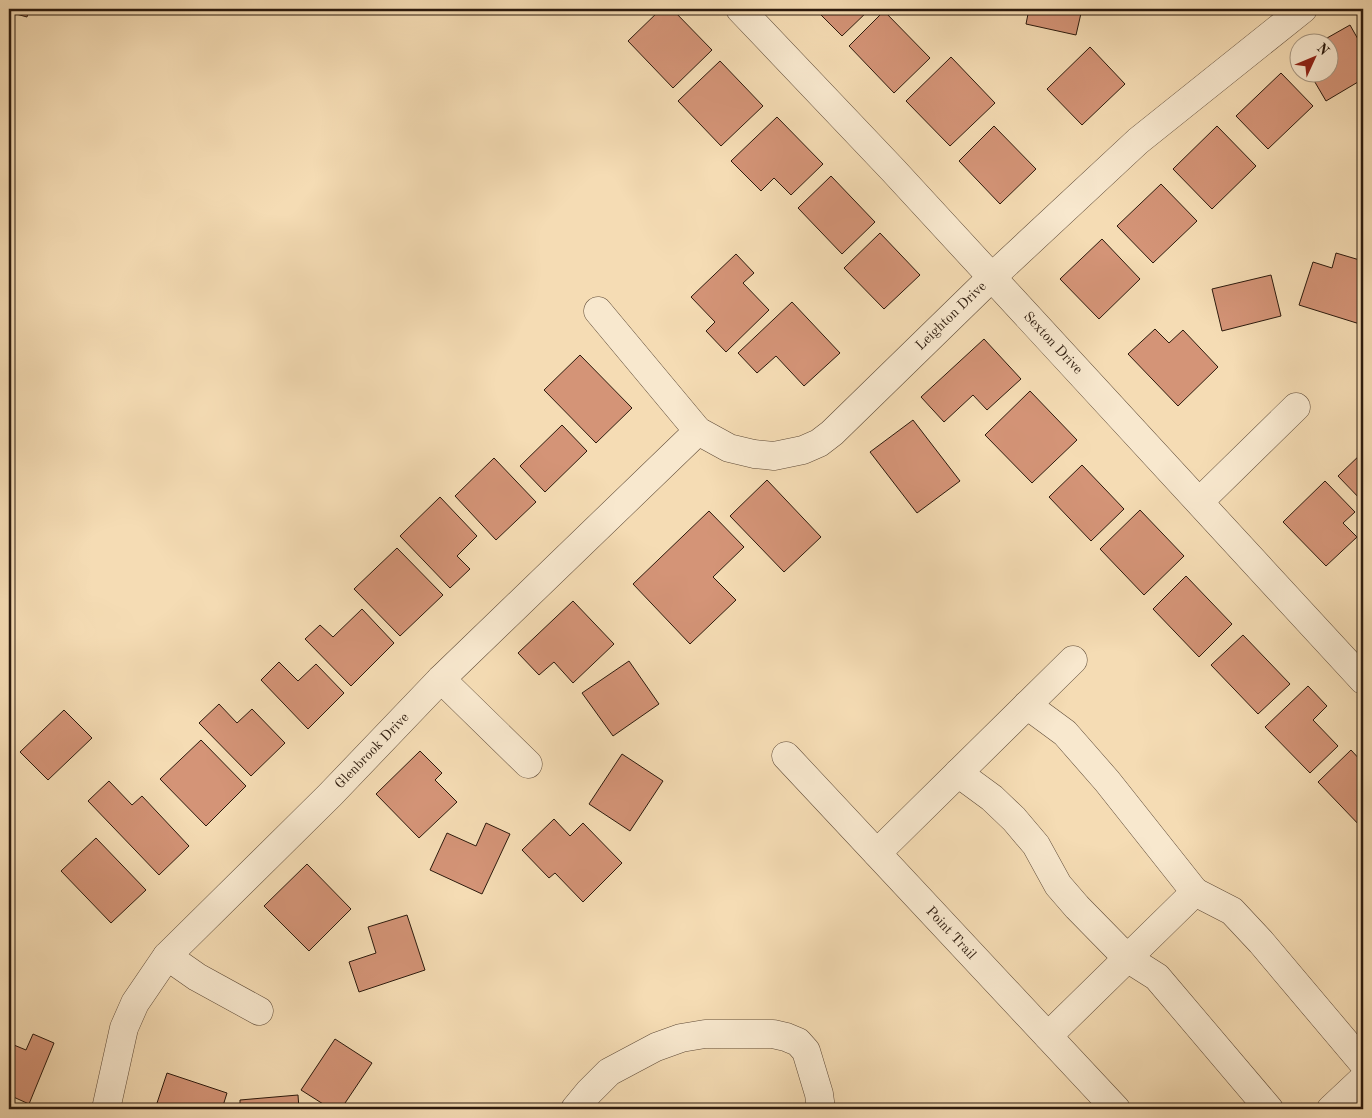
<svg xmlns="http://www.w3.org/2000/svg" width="1372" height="1118" font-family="'Old Standard TT',serif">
<rect width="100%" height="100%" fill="#f5dcb4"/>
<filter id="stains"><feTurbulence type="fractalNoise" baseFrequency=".004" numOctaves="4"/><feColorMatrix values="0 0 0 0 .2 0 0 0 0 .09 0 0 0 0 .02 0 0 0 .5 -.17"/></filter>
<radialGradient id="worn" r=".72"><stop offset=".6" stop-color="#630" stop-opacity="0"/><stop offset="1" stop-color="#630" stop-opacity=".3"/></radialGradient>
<g fill="#d49477" stroke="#2c1a0d">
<path d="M 9,9 L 29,9 L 27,17 L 9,12 Z"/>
<path d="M 661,9 L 672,9 L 712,50 L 673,88 L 628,41 Z"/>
<path d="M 815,9 L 870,9 L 842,36 Z"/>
<path d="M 1029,9 L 1082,9 L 1076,35 L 1026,24 Z"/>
<path d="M 884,11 L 930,58 L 894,93 L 849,46 Z"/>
<path d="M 1350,25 L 1363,48 L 1363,79 L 1326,101 L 1309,72 L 1330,72 L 1330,42 L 1320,42 Z"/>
<path d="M 1090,47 L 1125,84 L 1082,125 L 1047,89 Z"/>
<path d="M 951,57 L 995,103 L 950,146 L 906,101 Z"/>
<path d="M 720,61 L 763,106 L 721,146 L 678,101 Z"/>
<path d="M 1281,73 L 1313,106 L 1268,149 L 1236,116 Z"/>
<path d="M 777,117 L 823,164 L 791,195 L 774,178 L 761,191 L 731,161 Z"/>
<path d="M 994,126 L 1036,169 L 1000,204 L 959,161 Z"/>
<path d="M 1217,126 L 1256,166 L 1212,209 L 1173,169 Z"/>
<path d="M 831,176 L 875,222 L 842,254 L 798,208 Z"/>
<path d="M 1161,184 L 1197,221 L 1153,263 L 1117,226 Z"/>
<path d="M 880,233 L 920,275 L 884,309 L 844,268 Z"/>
<path d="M 1102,239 L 1140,279 L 1099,319 L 1060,279 Z"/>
<path d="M 1336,253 L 1363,261 L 1363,325 L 1299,305 L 1313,262 L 1332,268 Z"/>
<path d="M 736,254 L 754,273 L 743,283 L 769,310 L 726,352 L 706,331 L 715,322 L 691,297 Z"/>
<path d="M 1271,275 L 1281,316 L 1222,331 L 1212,289 Z"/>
<path d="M 792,302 L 840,353 L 804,386 L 776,356 L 757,373 L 738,353 Z"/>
<path d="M 1155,329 L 1169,343 L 1183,330 L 1218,367 L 1178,406 L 1128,354 Z"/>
<path d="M 984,339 L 1021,379 L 987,410 L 973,395 L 944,422 L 921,397 Z"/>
<path d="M 580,355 L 632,408 L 596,443 L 544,390 Z"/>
<path d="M 1030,391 L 1077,440 L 1032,483 L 985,435 Z"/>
<path d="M 913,420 L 960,481 L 917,513 L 870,452 Z"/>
<path d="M 562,425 L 587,451 L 545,492 L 520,466 Z"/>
<path d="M 1363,452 L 1363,502 L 1338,476 Z"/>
<path d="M 494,458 L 536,502 L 496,540 L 455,496 Z"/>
<path d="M 1082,465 L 1124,509 L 1091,541 L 1049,497 Z"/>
<path d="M 767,480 L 821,537 L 784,572 L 730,516 Z"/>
<path d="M 1325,481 L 1355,512 L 1343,523 L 1357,537 L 1326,566 L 1283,522 Z"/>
<path d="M 440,497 L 477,536 L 457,556 L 470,569 L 450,588 L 400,536 Z"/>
<path d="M 1140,510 L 1184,556 L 1144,595 L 1100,549 Z"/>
<path d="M 709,511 L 744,547 L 713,577 L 736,600 L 690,644 L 633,584 Z"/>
<path d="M 397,548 L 443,595 L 400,636 L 354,589 Z"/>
<path d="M 1186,576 L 1232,624 L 1199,657 L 1153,609 Z"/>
<path d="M 573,601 L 614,644 L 573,683 L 554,662 L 539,675 L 518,653 Z"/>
<path d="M 362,609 L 394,643 L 351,686 L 305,639 L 320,625 L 333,637 Z"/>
<path d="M 1243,635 L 1290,684 L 1258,714 L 1211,665 Z"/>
<path d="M 629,661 L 659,704 L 613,736 L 582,693 Z"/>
<path d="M 279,662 L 298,681 L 316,664 L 344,693 L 308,729 L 261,680 Z"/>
<path d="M 1308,686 L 1327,706 L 1313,720 L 1338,746 L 1310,773 L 1265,727 Z"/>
<path d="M 219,704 L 237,723 L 252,709 L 285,743 L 251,776 L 199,723 Z"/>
<path d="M 64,710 L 92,738 L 48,780 L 20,752 Z"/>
<path d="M 201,740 L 246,786 L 206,826 L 160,779 Z"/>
<path d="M 1351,750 L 1363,763 L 1363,829 L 1318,782 Z"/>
<path d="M 420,751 L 442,773 L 435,780 L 457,802 L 419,838 L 376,794 Z"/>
<path d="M 622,754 L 663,781 L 630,831 L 589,804 Z"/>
<path d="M 109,781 L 132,805 L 142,796 L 189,846 L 159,875 L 88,801 Z"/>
<path d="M 554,819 L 570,836 L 583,823 L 622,863 L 583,902 L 555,873 L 549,878 L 522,850 Z"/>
<path d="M 486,823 L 510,834 L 482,894 L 430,870 L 447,833 L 476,846 Z"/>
<path d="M 96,838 L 146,890 L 111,923 L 61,871 Z"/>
<path d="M 307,864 L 351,909 L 309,951 L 264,906 Z"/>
<path d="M 407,915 L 425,970 L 359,992 L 349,962 L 376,953 L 368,927 Z"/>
<path d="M 33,1034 L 54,1043 L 29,1104 L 9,1095 L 9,1079 L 10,1075 L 9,1075 L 9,1043 L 26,1050 Z"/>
<path d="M 335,1039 L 372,1063 L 341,1109 L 331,1109 L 301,1090 Z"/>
<path d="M 167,1073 L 227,1093 L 222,1109 L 155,1109 Z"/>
<path d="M 298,1095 L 299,1109 L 240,1109 L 240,1100 Z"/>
</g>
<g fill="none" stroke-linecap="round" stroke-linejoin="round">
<g stroke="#5e4a37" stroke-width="29">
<g id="minor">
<path d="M 740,9 L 893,170 L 1363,680"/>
<path d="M 598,311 L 698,431 L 729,448 L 754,454 L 774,456 L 803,450 L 819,443 L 832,433 L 992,277 L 1138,141 L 1303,9"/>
<path d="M 1200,501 L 1296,407"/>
<path d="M 441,679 L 528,764"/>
<path d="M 1027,705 L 1065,733 L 1107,781 L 1195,892 L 1048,1036"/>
<path d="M 786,756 L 1116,1109"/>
<path d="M 958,773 L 992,798 L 1014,819 L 1036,845 L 1058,885 L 1077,907 L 1127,958 L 1157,977 L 1269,1109"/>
<path d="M 877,853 L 1073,660"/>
<path d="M 1195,892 L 1232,911 L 1261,942 L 1363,1063"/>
<path d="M 167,956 L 197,977 L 259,1011"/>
<path d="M 106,1109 L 124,1028 L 135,1003 L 167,956 L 330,795 L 441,679 L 698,431"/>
<path d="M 575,1109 L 589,1092 L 609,1072 L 656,1047 L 681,1038 L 705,1034 L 773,1034 L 786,1037 L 798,1042 L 806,1051 L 819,1094 L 821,1109"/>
<path d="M 1331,1109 L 1363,1079"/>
</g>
</g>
<use href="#minor" stroke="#f8e8ce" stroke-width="28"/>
</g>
<g text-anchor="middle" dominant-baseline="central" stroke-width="5" stroke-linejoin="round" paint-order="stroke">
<g font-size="14" fill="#2c1a0d" stroke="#f8e8ce">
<text transform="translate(951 316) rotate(-44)">Leighton Drive</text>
<text transform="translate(1053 343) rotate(47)">Sexton Drive</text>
<text transform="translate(372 751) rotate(-46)">Glenbrook Drive</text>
<text transform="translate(951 933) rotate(47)">Point Trail</text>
</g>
</g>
<rect width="1372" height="1118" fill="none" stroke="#f5dcb4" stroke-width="30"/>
<rect x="10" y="10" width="1352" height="1098" fill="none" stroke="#2c1a0d" stroke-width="2.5"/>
<rect x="15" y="15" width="1342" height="1088" fill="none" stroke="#2c1a0d"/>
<g transform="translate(1314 58) rotate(46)"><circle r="24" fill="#f8e8ce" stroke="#a69681"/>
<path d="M0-4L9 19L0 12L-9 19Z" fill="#8f2418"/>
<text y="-8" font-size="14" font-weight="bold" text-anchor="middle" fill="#2c1a0d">N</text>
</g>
<rect width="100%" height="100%" filter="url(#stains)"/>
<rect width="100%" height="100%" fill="url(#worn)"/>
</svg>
